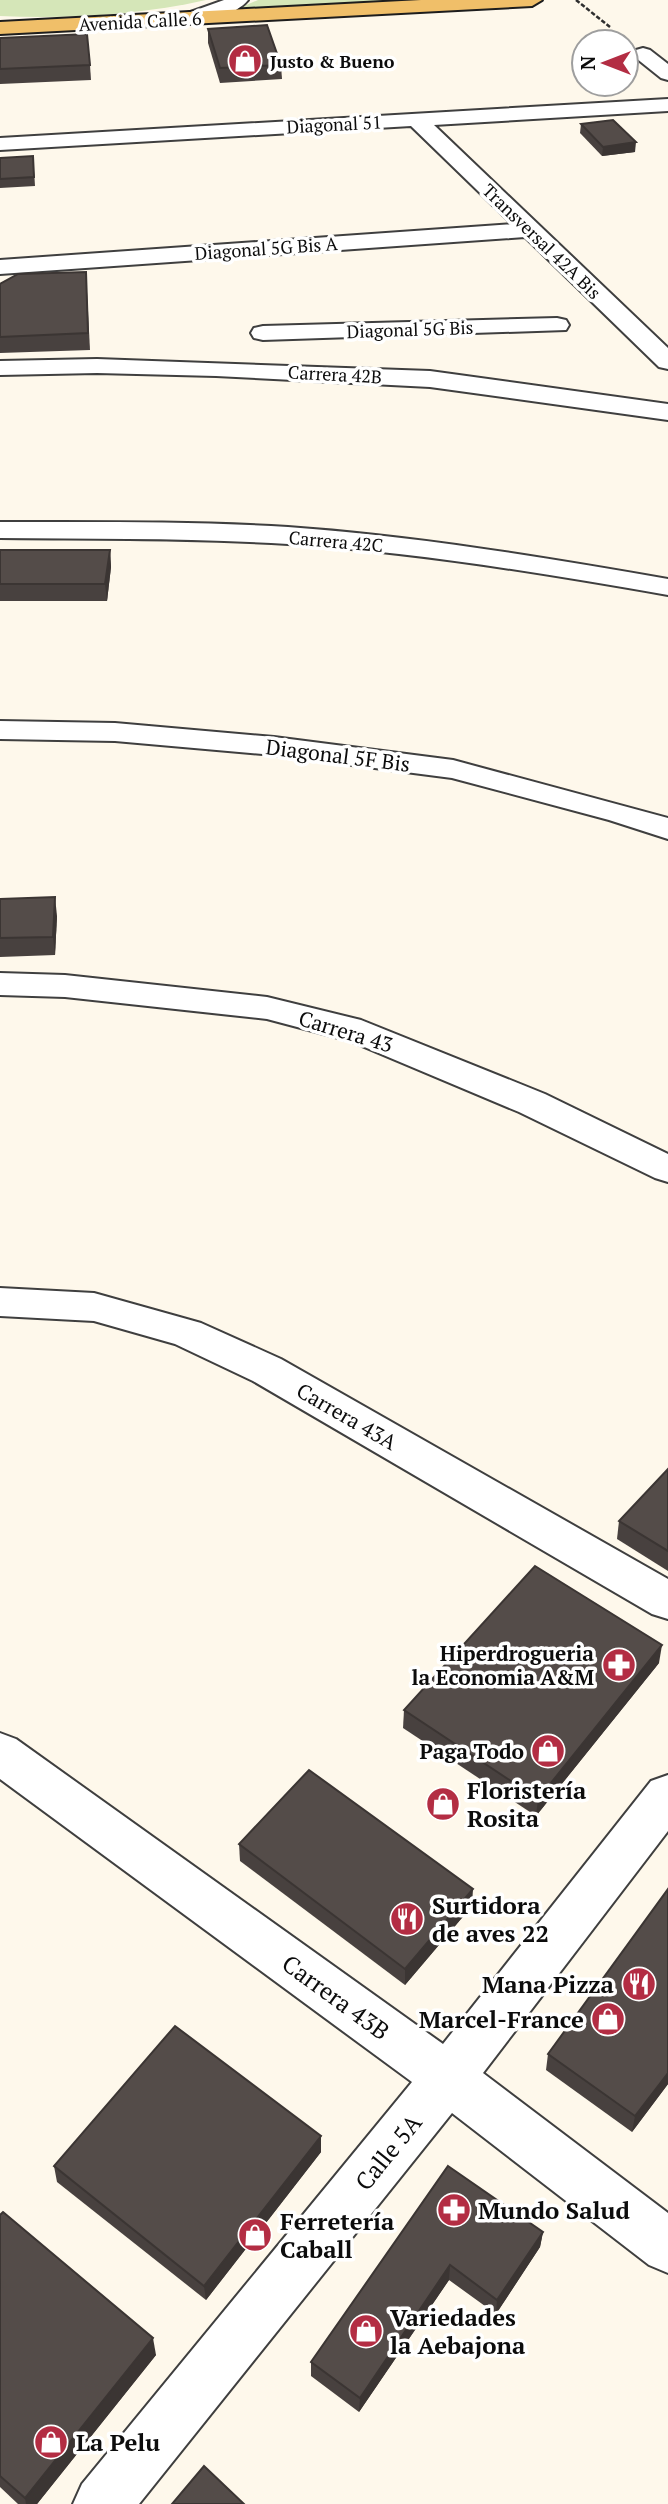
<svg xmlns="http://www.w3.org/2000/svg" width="668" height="2504" font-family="'PT Serif',serif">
<rect width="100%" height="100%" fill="#fef8eb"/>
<g fill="#d5e6b8">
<path d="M 0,0 L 206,0 C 140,15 67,19 0,16 Z"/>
<path d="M 258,0 L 396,0 L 237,9 Z"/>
</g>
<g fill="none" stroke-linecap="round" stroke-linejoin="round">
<g stroke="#3f3f3f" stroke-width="4">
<g id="minor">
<path d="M 224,0 L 248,0 C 236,15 210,19 192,24 L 182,18 L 185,14 Z"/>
<path d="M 643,48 L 650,50 L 668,64 L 668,80 L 661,78 L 636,58 L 633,54 L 636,50 Z"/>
<path d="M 668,99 L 668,111 L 434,125 L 668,348 L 668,369 L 659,367 L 525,237 L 0,274 L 0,260 L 512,224 L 411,126 L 0,150 L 0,138 Z"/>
<path d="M 557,318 L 566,320 L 569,325 L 566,330 L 263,340 L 254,338 L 251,333 L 254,328 L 263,326 Z"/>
<path d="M 97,359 L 430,371 L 668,404 L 668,420 L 430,387 L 216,376 L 97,373 L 0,375 L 0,361 Z"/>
<path d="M 0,522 C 96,522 192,521 288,527 C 415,536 542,557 668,579 L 668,595 C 542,573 415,552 288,544 C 192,538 96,539 0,538 Z"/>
<path d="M 0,721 L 115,723 L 274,737 L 453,760 L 668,818 L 668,839 L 609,820 L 452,778 L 274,755 L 115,741 L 0,739 Z"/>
<path d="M 0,973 L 65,975 L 267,997 L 361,1020 L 545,1094 L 668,1154 L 668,1182 L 655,1178 L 519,1112 L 350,1041 L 267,1019 L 65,997 L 0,995 Z"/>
<path d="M 0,1288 L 94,1293 L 201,1323 L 281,1359 L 668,1579 L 668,1619 L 652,1614 L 253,1381 L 175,1344 L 94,1321 L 0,1316 Z"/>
<path d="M 0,1733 L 16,1739 L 443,2044 L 651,1781 L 668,1775 L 668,1831 L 483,2073 L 668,2213 L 668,2273 L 649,2265 L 452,2113 L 139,2504 L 73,2504 L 82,2484 L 412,2082 L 0,1779 Z"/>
</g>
</g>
<g stroke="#1d1d1d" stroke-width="4">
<path id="major" d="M 421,0 L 542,0 L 532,6 L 0,34 L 0,22 Z"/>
</g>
<path stroke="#2e2e2e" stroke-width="2.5" stroke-dasharray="4.5 2" stroke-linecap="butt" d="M 576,0 L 610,27"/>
<use href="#minor" fill="#fff" fill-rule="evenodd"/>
<use href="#major" fill="#f0bf69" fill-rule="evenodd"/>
</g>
<g fill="#48413f">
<path d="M 208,29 L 281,65 L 282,79 L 220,83 L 208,43 Z"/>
<path d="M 0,38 L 90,65 L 91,80 L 0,84 Z"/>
<path d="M 581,124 L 635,152 L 602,156 L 580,133 Z"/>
<path d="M 33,156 L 35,186 L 0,188 L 0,158 Z"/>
<path d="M 86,272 L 90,350 L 0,353 L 0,284 Z"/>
<path d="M 0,550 L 110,550 L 111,567 L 107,601 L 0,601 Z"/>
<path d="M 0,899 L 57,916 L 55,955 L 0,957 Z"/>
<path d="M 668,1469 L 668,1571 L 617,1539 L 619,1521 Z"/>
<path d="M 659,1663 L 536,1816 L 403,1728 L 404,1710 Z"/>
<path d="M 239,1844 L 472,1906 L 405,1985 L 240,1861 Z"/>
<path d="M 548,2054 L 668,2084 L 632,2132 L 546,2070 Z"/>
<path d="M 321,2152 L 206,2300 L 57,2182 L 54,2166 Z"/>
<path d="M 448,2166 L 543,2232 L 540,2247 L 496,2314 L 449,2280 L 359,2412 L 311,2376 L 311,2362 Z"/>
<path d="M 0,2215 L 156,2355 L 37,2504 L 18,2504 L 0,2487 Z"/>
</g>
<g fill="#3b3533">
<path d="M 636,142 L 635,152 L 602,156 L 603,147 Z"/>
<path d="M 110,550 L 111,567 L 107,601 L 105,584 Z"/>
<path d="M 55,897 L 57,916 L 55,955 L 53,937 Z"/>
<path d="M 662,1645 L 659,1663 L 536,1816 L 538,1799 Z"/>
<path d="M 473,1889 L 472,1906 L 405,1985 L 405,1969 Z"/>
<path d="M 668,2073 L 668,2084 L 632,2132 L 635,2116 Z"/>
<path d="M 321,2136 L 321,2152 L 206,2300 L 204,2286 Z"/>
<path d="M 543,2232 L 540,2247 L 496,2314 L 497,2300 Z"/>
<path d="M 450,2265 L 449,2280 L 359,2412 L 360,2398 Z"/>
<path d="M 153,2338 L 156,2355 L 37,2504 L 26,2504 L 25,2498 Z"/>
</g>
<g fill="#544c49" stroke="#3b3533" stroke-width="2">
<path d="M 267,25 L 281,65 L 220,68 L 208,29 Z"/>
<path d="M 87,34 L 90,65 L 0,69 L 0,38 Z"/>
<path d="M 613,120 L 636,142 L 603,147 L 581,124 Z"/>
<path d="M 33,156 L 34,177 L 0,179 L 0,158 Z"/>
<path d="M 86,272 L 88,333 L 0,337 L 0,284 L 18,274 Z"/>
<path d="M 0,550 L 110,550 L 105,584 L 0,584 Z"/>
<path d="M 55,897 L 53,937 L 0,938 L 0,899 Z"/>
<path d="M 668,1469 L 668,1551 L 619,1521 Z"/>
<path d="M 535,1566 L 662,1645 L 538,1799 L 404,1710 Z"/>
<path d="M 309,1770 L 473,1889 L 405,1969 L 239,1844 Z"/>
<path d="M 668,1889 L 668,2073 L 635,2116 L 548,2054 Z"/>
<path d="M 175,2026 L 321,2136 L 204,2286 L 54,2166 Z"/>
<path d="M 448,2166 L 543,2232 L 497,2300 L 450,2265 L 360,2398 L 311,2362 Z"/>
<path d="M 3,2212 L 153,2338 L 25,2498 L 0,2476 L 0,2215 Z"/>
<path d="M 204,2466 L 244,2504 L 172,2504 Z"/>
</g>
<defs>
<g id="shop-disc" transform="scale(1.75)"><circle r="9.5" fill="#b32d43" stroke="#fff"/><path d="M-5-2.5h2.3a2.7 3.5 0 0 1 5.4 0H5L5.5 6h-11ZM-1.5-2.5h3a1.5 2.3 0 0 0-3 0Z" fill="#fff"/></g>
<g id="pharmacy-disc" transform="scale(1.75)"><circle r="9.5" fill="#b32d43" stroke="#fff"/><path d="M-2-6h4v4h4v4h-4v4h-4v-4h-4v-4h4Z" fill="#fff"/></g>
<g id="restaurant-disc" transform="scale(1.75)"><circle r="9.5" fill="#b32d43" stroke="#fff"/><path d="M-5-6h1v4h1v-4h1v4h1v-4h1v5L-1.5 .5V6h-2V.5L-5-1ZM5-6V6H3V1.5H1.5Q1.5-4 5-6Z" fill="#fff"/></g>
</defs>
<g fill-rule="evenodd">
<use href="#shop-disc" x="245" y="61"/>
<use href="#pharmacy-disc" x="619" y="1665"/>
<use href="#shop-disc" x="548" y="1751"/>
<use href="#shop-disc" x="443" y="1804"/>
<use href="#restaurant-disc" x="407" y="1919"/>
<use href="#restaurant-disc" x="639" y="1984"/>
<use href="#shop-disc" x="608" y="2019"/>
<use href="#pharmacy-disc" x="454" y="2210"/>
<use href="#shop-disc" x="255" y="2235"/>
<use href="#shop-disc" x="366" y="2331"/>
<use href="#shop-disc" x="51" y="2442"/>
</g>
<g text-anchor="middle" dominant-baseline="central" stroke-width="7" stroke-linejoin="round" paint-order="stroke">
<g font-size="18" fill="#0c0c0c" stroke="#fff">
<text transform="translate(140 21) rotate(-3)">Avenida Calle 6</text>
<text transform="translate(334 124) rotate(-3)">Diagonal 51</text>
<text transform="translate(542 241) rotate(44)">Transversal 42A Bis</text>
<text transform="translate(266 248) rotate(-4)">Diagonal 5G Bis A</text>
<text transform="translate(410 329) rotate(-2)">Diagonal 5G Bis</text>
<text transform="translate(335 374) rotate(3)">Carrera 42B</text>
<text transform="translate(336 541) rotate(5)">Carrera 42C</text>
</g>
<g font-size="18" font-weight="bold" fill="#0c0c0c" stroke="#fff" text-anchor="start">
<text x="270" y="61">Justo &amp; Bueno</text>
</g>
<g font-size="21" fill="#0c0c0c" stroke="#fff">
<text transform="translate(338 755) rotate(7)">Diagonal 5F Bis</text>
<text transform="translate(346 1031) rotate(17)">Carrera 43</text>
<text transform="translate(347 1416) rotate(30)">Carrera 43A</text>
</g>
<g font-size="21" font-weight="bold" fill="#0c0c0c" stroke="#fff" text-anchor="end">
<text x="594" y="1653">Hiperdrogueria<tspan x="594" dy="24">la Economia A&amp;M</tspan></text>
<text x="524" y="1751">Paga Todo</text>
</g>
<g font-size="24" font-weight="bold" fill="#0c0c0c" stroke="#fff" text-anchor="start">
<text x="467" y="1790">Floristería<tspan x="467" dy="28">Rosita</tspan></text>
<text x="432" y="1905">Surtidora<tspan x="432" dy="28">de aves 22</tspan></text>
<text x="614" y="1984" text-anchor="end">Mana Pizza</text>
<text x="584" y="2019" text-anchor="end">Marcel-France</text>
<text x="478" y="2210">Mundo Salud</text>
<text x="280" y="2221">Ferretería<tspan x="280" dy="28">Caball</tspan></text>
<text x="390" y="2317">Variedades<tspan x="390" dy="28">la Aebajona</tspan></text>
<text x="76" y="2442">La Pelu</text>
</g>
<g font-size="24" fill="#0c0c0c" stroke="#fff">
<text transform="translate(336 1997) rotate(36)">Carrera 43B</text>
<text transform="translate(388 2152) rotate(-51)">Calle 5A</text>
</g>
</g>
<g transform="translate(605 63) rotate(270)"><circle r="33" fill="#ffffff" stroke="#9e9e9e" stroke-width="2"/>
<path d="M0-5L12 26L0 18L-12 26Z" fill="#b32d43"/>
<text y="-10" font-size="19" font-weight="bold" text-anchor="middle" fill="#0c0c0c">N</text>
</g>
</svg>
